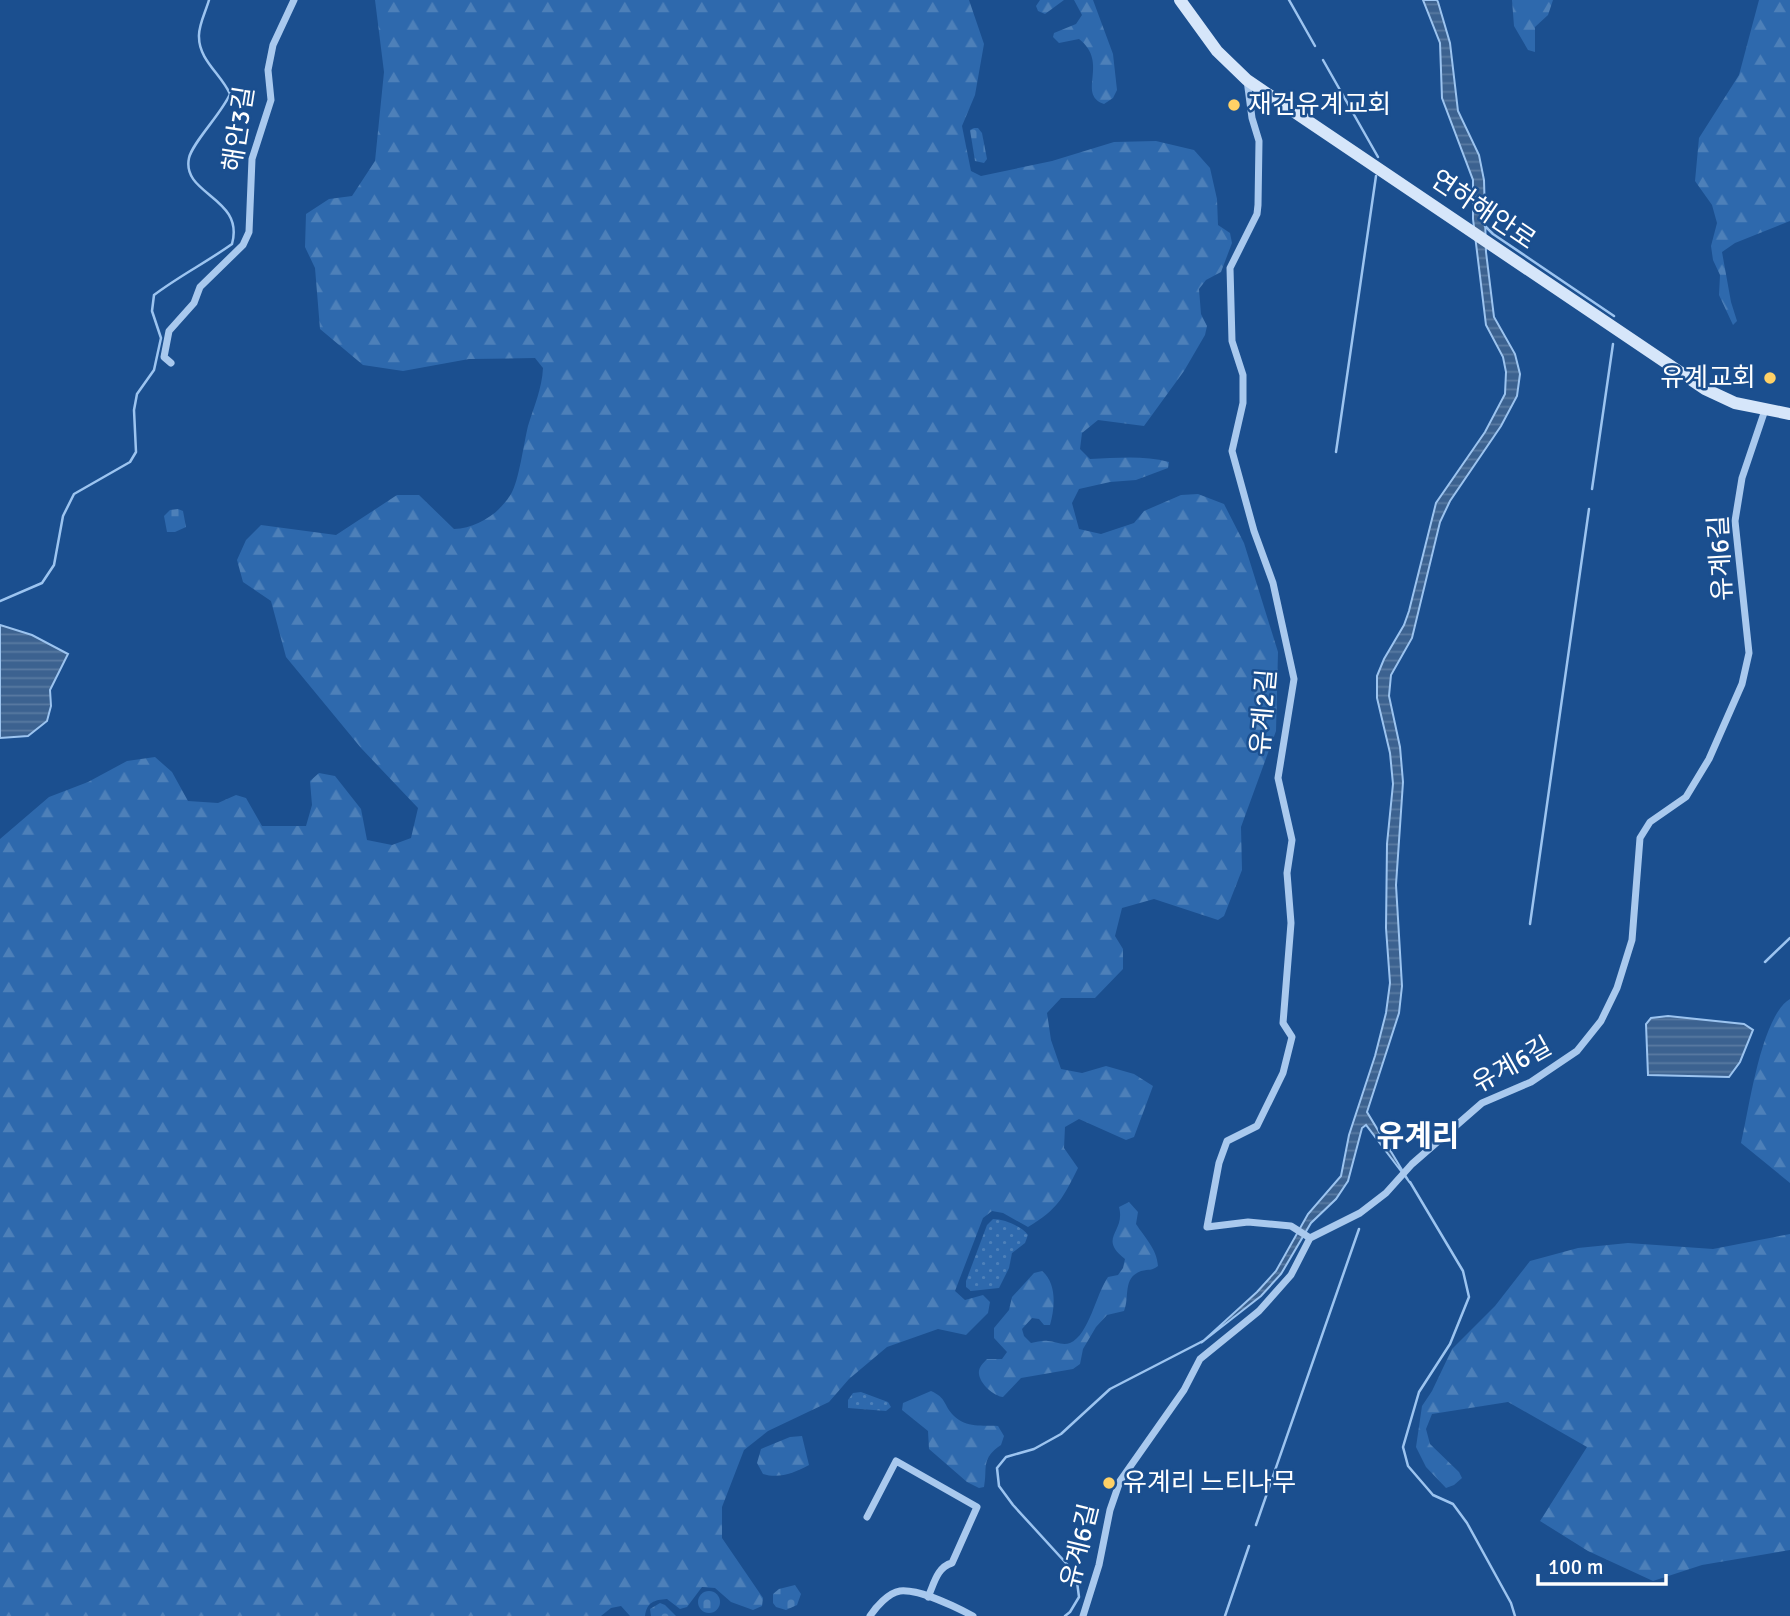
<svg xmlns="http://www.w3.org/2000/svg" width="1790" height="1616" font-family="Signika,'Noto Sans KR',sans-serif">
<defs>
<pattern id="grass-dots" width="8" height="8" patternUnits="userSpaceOnUse" patternTransform="scale(1.75)"><rect width="8" height="8" fill="#2e69ad"/><path d="M2 2h.1M6 6h.1" fill="none" stroke="#4d80b9" stroke-width="1.8" stroke-linecap="round"/></pattern>
<pattern id="forest-firs" width="22" height="20" patternUnits="userSpaceOnUse" patternTransform="scale(1.75)"><rect width="22" height="20" fill="#2e69ad"/><path d="M5 1l3.5 6h-7zM16 11l3.5 6h-7z" fill="#4d80b9"/></pattern>
<pattern id="cemetery-stones" width="16" height="16" patternUnits="userSpaceOnUse" patternTransform="scale(1.75)"><rect width="16" height="16" fill="#2e69ad"/><path d="M2 7V4a2 2 0 0 1 4 0v3zM10 15v-3a2 2 0 0 1 4 0v3z" fill="#4d80b9"/></pattern>
<pattern id="water-rules" width="6" height="5" patternUnits="userSpaceOnUse" patternTransform="scale(1.75)"><rect width="6" height="5" fill="#3c6290"/><path d="M0 2.5h6" fill="none" stroke="#597aa1"/></pattern>
</defs>
<rect width="100%" height="100%" fill="#1b4f8f"/>
<g fill="url(#grass-dots)">
<path d="M 993,1219 C 1004,1219 1021,1226 1028,1235 L 1025,1243 L 1012,1253 L 1009,1268 L 999,1288 L 971,1291 L 966,1287 L 966,1281 L 987,1225 Z"/>
<path d="M 861,1392 L 888,1402 L 891,1407 L 886,1411 L 848,1408 L 848,1400 L 853,1393 Z"/>
</g>
<g fill="url(#forest-firs)">
<path d="M 375,0 L 969,0 L 984,44 L 975,95 L 962,126 L 971,171 L 981,176 L 1052,161 L 1114,142 L 1156,141 L 1194,150 L 1210,168 L 1217,199 L 1218,225 L 1230,233 L 1232,243 L 1221,272 L 1206,280 L 1199,289 L 1201,314 L 1207,326 L 1205,335 L 1184,371 L 1144,426 L 1098,420 L 1082,433 L 1080,449 L 1090,459 C 1117,458 1143,455 1169,462 L 1168,468 L 1136,480 L 1110,482 L 1079,489 L 1072,503 L 1079,529 L 1101,534 L 1134,523 L 1144,511 L 1181,495 L 1198,494 L 1224,504 L 1244,543 L 1278,652 L 1276,731 L 1241,827 L 1242,870 L 1224,916 L 1218,920 L 1154,899 L 1122,908 L 1115,936 L 1123,949 L 1123,969 L 1095,998 L 1061,998 L 1047,1013 L 1051,1040 L 1061,1069 L 1082,1073 L 1106,1066 L 1134,1074 L 1153,1086 L 1134,1137 L 1126,1140 L 1079,1119 L 1065,1127 L 1064,1148 L 1078,1168 C 1063,1198 1058,1209 1028,1227 L 1003,1213 L 992,1211 L 983,1218 L 955,1291 L 965,1300 L 983,1295 L 990,1302 L 988,1313 L 966,1335 L 938,1329 L 887,1347 L 849,1379 L 829,1402 L 768,1431 L 744,1450 L 722,1507 L 722,1538 L 763,1598 L 762,1606 L 753,1610 L 731,1602 L 715,1588 L 702,1587 L 687,1607 L 680,1609 L 667,1599 C 654,1600 647,1602 645,1616 L 630,1616 L 621,1606 L 611,1608 L 601,1616 L 0,1616 L 0,839 L 49,797 L 88,782 L 127,761 L 155,757 L 172,772 L 188,801 L 218,803 L 236,795 L 246,798 L 262,826 L 306,826 L 312,805 L 310,781 L 319,773 L 335,776 L 361,809 L 367,840 L 392,845 L 411,838 L 418,808 L 361,748 L 286,657 L 271,601 L 243,582 L 237,560 L 246,540 L 261,525 L 336,535 L 397,495 L 419,495 L 454,529 C 477,528 499,514 511,494 C 519,481 524,442 528,426 C 534,406 542,389 543,368 L 535,358 L 469,359 L 403,371 L 363,365 L 320,329 L 315,268 L 305,247 L 306,214 L 329,199 L 352,196 L 375,161 L 384,72 Z"/>
<path d="M 1040,0 L 1064,0 L 1045,14 L 1038,11 L 1036,6 Z"/>
<path d="M 1074,0 L 1093,0 L 1113,54 L 1117,90 L 1113,98 L 1104,104 C 1076,94 1110,63 1079,39 L 1059,43 L 1053,37 L 1054,33 L 1076,24 L 1082,15 Z"/>
<path d="M 1512,0 L 1553,0 L 1548,15 L 1535,27 L 1535,52 L 1528,50 L 1514,26 Z"/>
<path d="M 1759,0 L 1790,0 L 1790,221 L 1735,243 L 1722,252 L 1731,302 L 1737,321 L 1733,325 L 1719,295 L 1720,275 L 1713,260 L 1711,246 L 1717,223 L 1712,205 L 1695,181 L 1699,138 L 1739,75 Z"/>
<path d="M 1790,999 L 1790,1183 L 1741,1143 C 1749,1110 1761,1016 1790,999 Z"/>
<path d="M 1129,1202 L 1138,1212 L 1136,1224 C 1145,1238 1157,1249 1158,1266 C 1152,1271 1149,1269 1141,1271 C 1122,1278 1130,1297 1124,1311 L 1107,1315 L 1096,1327 L 1083,1349 L 1080,1364 L 1073,1369 L 1021,1378 L 1003,1397 C 994,1396 980,1384 979,1374 C 978,1368 983,1363 987,1359 L 1002,1359 L 1007,1352 L 994,1338 L 994,1328 L 1009,1310 L 1012,1297 L 1034,1273 L 1042,1271 C 1057,1283 1055,1308 1050,1325 L 1044,1325 L 1039,1319 L 1032,1318 L 1022,1329 L 1024,1336 L 1031,1343 C 1037,1342 1043,1340 1048,1341 C 1055,1341 1062,1346 1070,1343 C 1089,1335 1096,1294 1108,1277 L 1118,1275 L 1123,1268 L 1125,1259 C 1097,1237 1126,1233 1119,1207 Z"/>
<path d="M 1790,1234 L 1790,1550 L 1702,1565 L 1653,1581 L 1588,1551 L 1540,1521 L 1587,1447 L 1508,1402 L 1432,1414 L 1426,1429 L 1430,1444 L 1459,1472 L 1462,1478 L 1454,1485 L 1446,1488 L 1426,1467 L 1416,1447 L 1422,1406 L 1432,1391 L 1452,1349 L 1495,1306 L 1530,1261 L 1578,1248 L 1628,1243 L 1713,1249 Z"/>
<path d="M 931,1391 C 947,1398 943,1405 954,1416 C 966,1428 983,1425 998,1426 L 1004,1436 L 1001,1445 C 980,1459 988,1468 984,1487 L 979,1488 L 967,1482 L 929,1449 L 928,1431 L 902,1410 L 903,1403 Z"/>
<path d="M 802,1436 L 809,1465 C 794,1473 779,1479 763,1474 L 757,1463 L 761,1449 L 790,1437 Z"/>
</g>
<g fill="url(#cemetery-stones)">
<path d="M 974,128 L 978,128 L 982,133 L 987,159 L 984,163 L 975,161 L 970,130 Z"/>
<path d="M 178,509 L 183,511 L 186,527 L 175,532 L 167,532 L 164,516 L 170,510 Z"/>
<path d="M 795,1585 L 801,1594 L 797,1605 L 786,1610 L 776,1607 L 773,1603 L 773,1594 L 779,1589 Z"/>
<circle cx="709" cy="1602" r="11"/>
<path d="M 660,1603 L 665,1605 L 676,1616 L 651,1616 L 650,1609 Z"/>
</g>
<g fill="url(#water-rules)" stroke="#9cc4f0" stroke-width="2">
<path d="M 1423,0 L 1437,0 L 1438,2 L 1450,43 L 1458,111 L 1479,155 L 1484,180 L 1486,252 L 1494,317 L 1515,354 L 1520,374 L 1517,396 L 1501,426 L 1450,501 L 1440,522 L 1412,638 L 1391,675 L 1389,696 L 1400,747 L 1403,782 L 1396,885 L 1402,986 L 1399,1013 L 1367,1112 L 1410,1183 L 1366,1125 L 1362,1128 L 1348,1181 L 1336,1199 L 1311,1223 L 1281,1274 L 1261,1296 L 1201,1343 L 1257,1292 L 1276,1271 L 1308,1214 L 1341,1176 L 1349,1135 L 1375,1056 L 1386,1013 L 1390,983 L 1386,928 L 1387,844 L 1393,784 L 1390,753 L 1377,698 L 1377,676 L 1384,659 L 1404,625 L 1409,611 L 1436,503 L 1485,432 L 1505,394 L 1506,372 L 1503,357 L 1486,325 L 1473,219 L 1473,180 L 1442,98 L 1440,43 Z"/>
<path d="M 0,625 L 32,635 L 68,654 L 50,690 L 51,706 L 47,721 L 28,736 L 0,738 Z"/>
<path d="M 1668,1016 L 1744,1024 L 1753,1030 L 1740,1062 L 1729,1077 L 1648,1075 L 1646,1024 L 1651,1018 Z"/>
</g>
<g fill="none" stroke-linecap="round" stroke-linejoin="round">
<g stroke="#9cc4f0" stroke-width="2.5">
<path d="M 1289,0 L 1315,46"/>
<path d="M 1323,60 L 1378,157"/>
<path d="M 1485,226 L 1493,234 L 1614,316"/>
<path d="M 1336,452 L 1376,176"/>
<path d="M 1592,489 L 1613,344"/>
<path d="M 0,601 L 42,583 L 54,565 L 63,516 L 74,494 L 130,462 L 136,452 L 134,410 L 137,394 L 154,370 L 161,338 L 152,311 L 154,295 C 179,276 207,262 232,244 C 245,197 181,195 189,158 C 192,143 222,113 230,94 C 221,74 199,60 199,37 C 198,26 206,11 209,0"/>
<path d="M 1530,924 L 1589,509"/>
<path d="M 1765,962 L 1790,938"/>
<path d="M 1410,1182 L 1463,1271 L 1469,1297 L 1450,1344 L 1419,1392 L 1403,1447 L 1408,1466 L 1433,1495 L 1453,1504 L 1467,1523 L 1511,1603 L 1515,1616"/>
<path d="M 1256,1525 L 1359,1229"/>
<path d="M 1065,1616 L 1070,1612 L 1079,1597 L 1076,1574 L 1013,1505 L 999,1486 L 997,1468 L 1006,1457 L 1034,1449 L 1061,1434 L 1110,1389 L 1203,1341"/>
<path d="M 1225,1616 L 1249,1546"/>
</g>
<g stroke="#a9c9ee" stroke-width="7">
<path d="M 1247,80 L 1252,118 L 1259,141 L 1258,205 L 1257,214 L 1230,268 L 1232,341 L 1243,375 L 1243,403 L 1232,451 L 1254,531 L 1273,583 L 1294,679 L 1278,778 L 1292,840 L 1287,873 L 1291,923 L 1283,1023 L 1292,1037 L 1283,1073 L 1257,1126 L 1227,1141 L 1219,1163 L 1207,1227 L 1248,1222 L 1291,1226 L 1310,1238"/>
<path d="M 171,363 L 164,357 L 169,331 L 194,303 L 200,287 L 243,245 L 249,232 L 252,159 L 271,100 L 268,70 L 273,45 L 294,0"/>
<path d="M 867,1517 L 896,1461 L 977,1507 L 952,1563 C 937,1567 934,1584 928,1597"/>
<path d="M 870,1616 C 876,1607 888,1593 900,1591 C 919,1589 956,1607 973,1616"/>
<path d="M 1083,1616 L 1099,1565 L 1110,1510 L 1120,1481 L 1184,1390 L 1200,1359 L 1259,1311 L 1291,1275 L 1310,1238 L 1360,1213 L 1386,1193 L 1412,1164 L 1482,1103 L 1531,1082 L 1577,1051 L 1601,1021 L 1617,988 L 1632,940 L 1640,838 L 1650,822 L 1686,797 L 1709,759 L 1742,684 L 1749,653 L 1735,521 L 1742,478 L 1765,410"/>
</g>
<path stroke="#d6e6fa" stroke-width="12" d="M 1180,0 L 1217,51 L 1247,80 L 1705,389 L 1735,403 L 1790,414"/>
</g>
<g fill="#ffd166" stroke="#1b4f8f" stroke-width="2.5">
<circle cx="1234" cy="105" r="7"/>
<circle cx="1770" cy="378" r="7"/>
<circle cx="1109" cy="1483" r="7"/>
</g>
<g text-anchor="middle" dominant-baseline="central" stroke-width="5" stroke-linejoin="round" paint-order="stroke">
<g font-size="26" fill="#fff" stroke="#1b4f8f" text-anchor="start">
<text x="1248" y="105">재건유계교회</text>
<text x="1756" y="378" text-anchor="end">유계교회</text>
<text x="1123" y="1483">유계리 느티나무</text>
</g>
<g font-size="26" fill="#fff" stroke="#1b4f8f">
<text transform="translate(239 129) rotate(-81)">해안3길</text>
<text transform="translate(1483 210) rotate(34)">연하해안로</text>
<text transform="translate(1721 558) rotate(-93)">유계6길</text>
<text transform="translate(1264 712) rotate(-85)">유계2길</text>
<text transform="translate(1512 1065) rotate(-29)">유계6길</text>
<text transform="translate(1080 1546) rotate(-76)">유계6길</text>
</g>
<g font-size="30" font-weight="bold" fill="#fff" stroke="#1b4f8f">
<text x="1418" y="1136">유계리</text>
</g>
</g>
<path d="M1538 1574v10h128v-10" fill="none" stroke="#ffffff" stroke-width="3.5"/>
<text x="1548" y="1574" font-size="21" fill="#ffffff" stroke="#1b4f8f" stroke-width="5" paint-order="stroke">100 m</text>
</svg>
